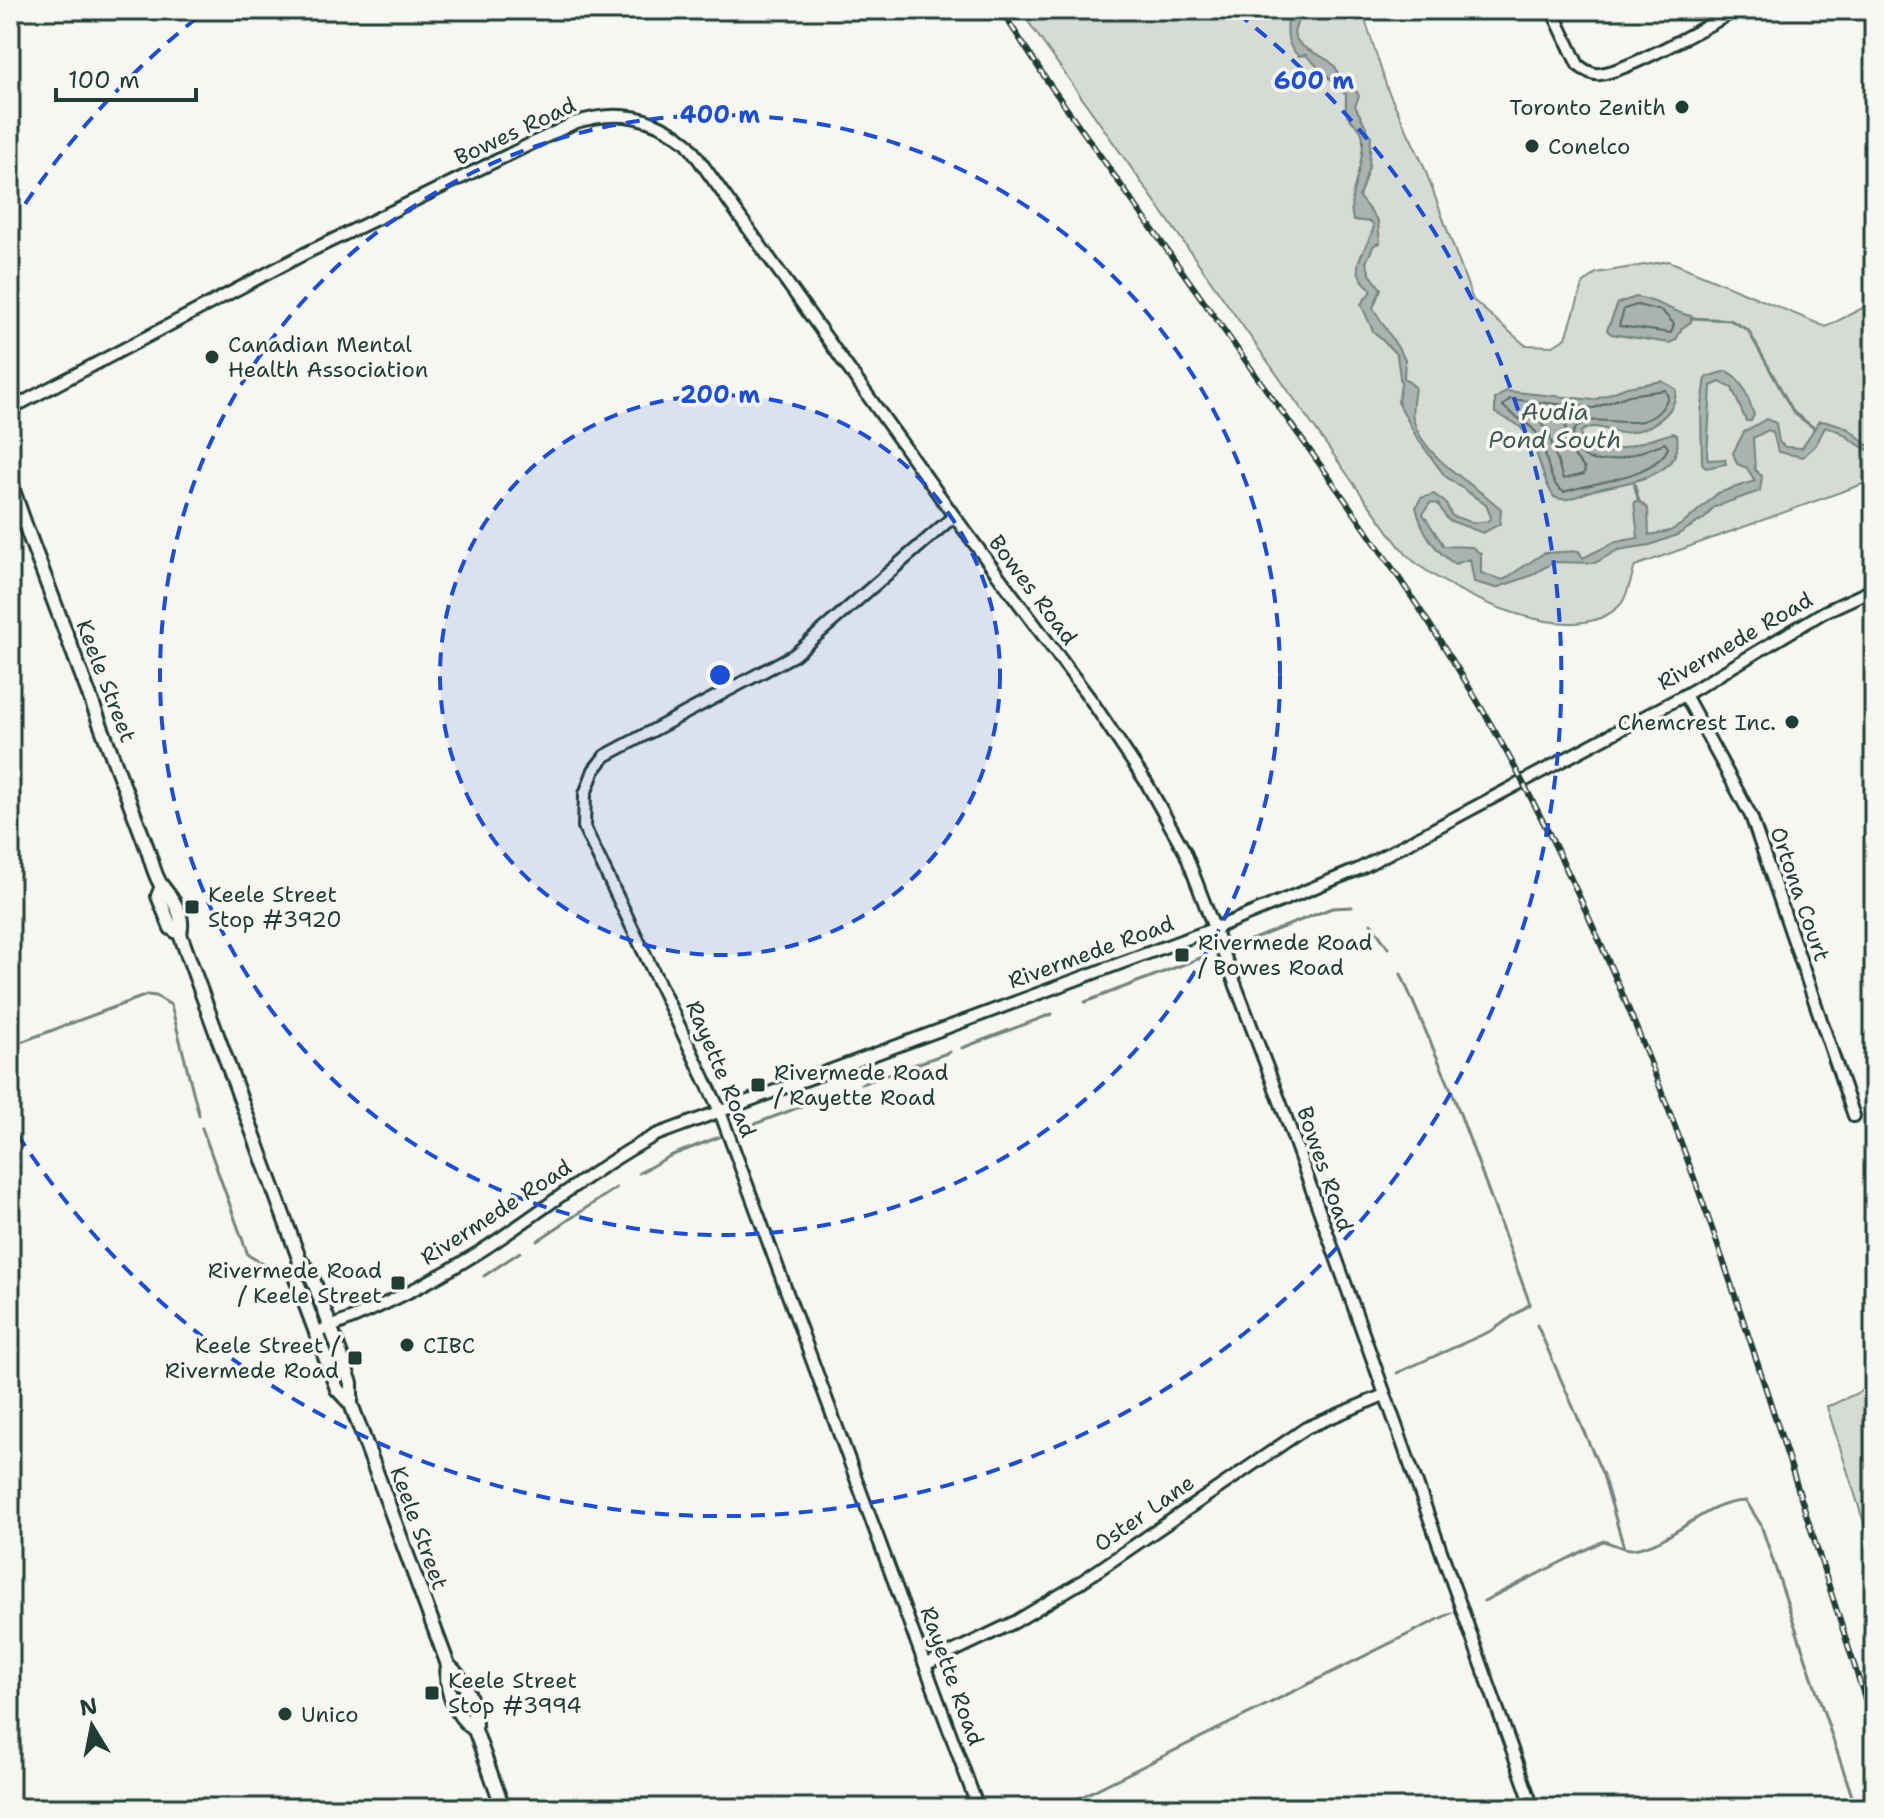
<svg xmlns="http://www.w3.org/2000/svg" width="1884" height="1818" font-family="'Shantell Sans',sans-serif">
<rect width="100%" height="100%" fill="#f6f6f2"/>
<filter id="ink" filterUnits="userSpaceOnUse"><feTurbulence type="fractalNoise" baseFrequency=".0125" numOctaves="2"/><feDisplacementMap in="SourceGraphic" scale="16" xChannelSelector="R" yChannelSelector="G"/><feConvolveMatrix kernelMatrix="1 2 1 2 8 2 1 2 1" color-interpolation-filters="sRGB"/></filter>
<g filter="url(#ink)">
<g fill="#d6dbd6" stroke="#7a8c85" stroke-width="2">
<path d="M 1020,10 L 1362,10 L 1388,91 L 1423,164 L 1473,300 L 1525,345 L 1553,346 L 1566,338 L 1583,284 L 1596,273 L 1669,261 L 1826,327 L 1874,302 L 1874,480 L 1635,566 C 1631,577 1628,597 1620,605 C 1575,652 1458,596 1416,563 C 1397,548 1382,520 1366,501 Z"/>
<path d="M 1874,1385 L 1874,1554 L 1827,1407 Z"/>
</g>
<g fill="#aab3ae" stroke="#72847d" stroke-width="2">
<path d="M 1289,10 L 1301,10 L 1294,33 C 1300,57 1337,52 1339,78 L 1355,89 L 1359,96 L 1355,106 L 1371,136 L 1369,167 L 1359,197 L 1378,221 L 1380,243 L 1374,245 L 1366,262 L 1370,274 L 1381,289 L 1373,308 L 1405,359 L 1404,378 L 1415,387 C 1414,397 1411,409 1413,419 C 1423,459 1475,484 1501,509 L 1500,524 L 1483,533 L 1448,520 L 1438,504 L 1430,503 L 1423,514 L 1444,546 L 1472,547 L 1481,554 L 1481,573 L 1503,580 L 1544,553 L 1579,551 L 1583,558 L 1615,542 L 1638,538 L 1634,502 L 1638,500 L 1648,509 L 1649,535 L 1670,531 L 1685,522 L 1718,493 L 1755,481 L 1747,468 L 1737,464 L 1733,453 L 1744,432 L 1766,419 L 1776,423 L 1779,442 L 1785,447 L 1802,448 L 1819,421 C 1841,422 1853,430 1866,445 L 1874,444 L 1874,452 C 1855,448 1845,429 1825,427 L 1816,445 L 1803,457 L 1778,452 L 1773,432 L 1768,430 L 1753,438 L 1755,470 L 1762,476 L 1760,491 L 1714,507 L 1705,518 L 1677,535 L 1650,545 L 1618,550 L 1595,563 L 1554,562 L 1530,576 L 1496,588 L 1474,582 L 1470,559 L 1455,564 C 1435,552 1421,530 1416,507 L 1421,498 L 1434,494 L 1446,503 L 1452,516 L 1474,523 L 1488,521 L 1491,517 L 1486,505 L 1445,476 L 1417,438 L 1398,402 L 1401,384 L 1397,355 L 1373,331 L 1361,304 L 1372,290 C 1341,265 1370,251 1374,225 L 1371,222 L 1353,220 C 1346,195 1364,169 1363,140 C 1363,126 1352,125 1347,114 C 1345,109 1346,100 1346,95 L 1306,55 L 1299,56 C 1284,45 1287,27 1289,10 Z"/>
<path d="M 1636,297 C 1659,300 1671,312 1691,316 L 1691,322 L 1682,328 L 1676,340 L 1669,343 L 1611,334 L 1607,330 L 1618,303 Z"/>
<path d="M 1726,371 C 1743,378 1748,398 1754,415 L 1751,421 L 1746,421 L 1732,388 L 1720,382 L 1711,386 L 1707,457 L 1709,460 L 1725,459 L 1726,464 L 1706,468 L 1702,463 L 1701,412 L 1706,377 Z"/>
<path d="M 1662,381 L 1676,389 C 1677,415 1647,432 1623,433 C 1607,433 1596,420 1581,432 L 1581,438 L 1593,452 L 1602,454 L 1673,433 L 1677,435 C 1684,479 1624,482 1595,490 C 1581,493 1568,504 1554,497 C 1538,474 1541,445 1519,426 C 1512,420 1503,418 1495,413 L 1495,399 L 1506,391 L 1594,400 L 1627,387 Z"/>
</g>
<g fill="none" stroke-linecap="round" stroke-linejoin="round">
<g stroke="#576c65" stroke-width="2">
<path d="M 1637,305 L 1662,311 L 1674,324 L 1671,333 L 1619,326 L 1624,309 Z"/>
<path d="M 1665,390 L 1668,397 C 1648,448 1587,400 1573,433 C 1575,484 1640,451 1665,443 L 1668,448 C 1655,477 1594,482 1564,492 C 1549,486 1547,455 1541,440 C 1532,422 1515,419 1503,406 L 1510,399 L 1594,408 L 1629,395 Z"/>
<path d="M 1540,412 L 1567,417 L 1564,444 L 1585,469 L 1584,474 L 1563,479 L 1548,432 L 1536,417 Z"/>
</g>
<g stroke="#72847d" stroke-width="3">
<path d="M 1691,318 L 1730,320 L 1748,330 L 1794,413 L 1814,428"/>
<path d="M 1634,483 L 1639,502"/>
<path d="M 1371,923 L 1388,948"/>
<path d="M 1238,945 L 1332,908 L 1352,907"/>
<path d="M 1085,1002 L 1203,957"/>
<path d="M 10,1046 L 147,995 L 156,996 L 171,1005 L 199,1115"/>
<path d="M 962,1048 L 1052,1014"/>
<path d="M 861,1084 L 950,1052"/>
<path d="M 202,1128 L 248,1255 L 271,1269"/>
<path d="M 744,1128 L 850,1088"/>
<path d="M 639,1173 L 670,1156 L 719,1137"/>
<path d="M 537,1241 L 616,1188"/>
<path d="M 484,1276 L 520,1252"/>
<path d="M 1537,1325 L 1603,1475 L 1624,1548"/>
<path d="M 1397,1373 L 1493,1330 L 1530,1304 L 1452,1092 L 1401,974"/>
<path d="M 1484,1601 L 1603,1541 C 1612,1543 1624,1550 1632,1549 C 1675,1544 1701,1502 1746,1501 L 1761,1525 L 1856,1808"/>
<path d="M 1059,1808 L 1451,1613"/>
</g>
<g stroke="#1f3d34" stroke-width="16">
<g id="minor">
<path d="M 1552,10 L 1578,65 C 1584,70 1592,75 1600,74 C 1629,71 1708,25 1737,10"/>
<path d="M 10,409 L 304,254 L 574,123 C 617,109 652,115 687,143 L 954,516 L 1091,700 L 1146,782 L 1185,852 L 1284,1112 L 1533,1808"/>
<path d="M 954,516 L 794,655 L 605,756 L 594,770 L 585,794 L 584,827 L 719,1109 L 978,1808"/>
<path d="M 1685,695 L 1751,816 L 1854,1116"/>
<path d="M 315,1333 C 372,1312 430,1283 481,1251 C 540,1213 594,1168 656,1135 L 1213,929 L 1359,869 L 1685,695 L 1824,612 L 1874,589"/>
<path d="M 927,1664 L 1015,1622 L 1078,1584 L 1306,1428 L 1384,1395"/>
</g>
</g>
<g stroke="#1f3d34" stroke-width="18">
<g id="major">
<path d="M 10,465 L 13,490 L 27,530 L 147,848 C 151,859 155,878 162,886 C 173,900 185,914 180,934"/>
<path d="M 162,886 L 158,896 L 171,928 L 180,934 L 300,1261 L 310,1271 L 351,1383 L 351,1404"/>
<path d="M 300,1261 L 296,1279 L 337,1389 L 351,1404 L 448,1665 C 444,1690 455,1716 475,1730"/>
<path d="M 448,1665 C 466,1679 476,1707 475,1730 L 503,1808"/>
</g>
</g>
<use href="#minor" stroke="#f6f6f2" stroke-width="10"/>
<use href="#major" stroke="#f6f6f2" stroke-width="12"/>
<g stroke="#1f3d34" stroke-width="6">
<path id="rail" d="M 1001,10 L 1050,85 C 1120,184 1190,282 1260,381 C 1352,509 1446,637 1520,777 C 1679,1076 1769,1406 1874,1726"/>
</g>
<use href="#rail" stroke="#f6f6f2" stroke-width="3" stroke-dasharray="9" stroke-linecap="butt"/>
</g>
</g>
<circle cx="720" cy="675" r="280" fill="#1d4ed8" fill-opacity=".12"/>
<g fill="none" stroke="#1d4ed8" stroke-width="4" stroke-dasharray="14 10">
<circle cx="720" cy="675" r="280"/>
<circle cx="720" cy="675" r="560"/>
<path d="M12 224A840 840 0 0 1 203 13M1237 13A840 840 0 1 1 12 1126"/>
</g>
<g fill="#1f3d34" stroke="#f6f6f2" stroke-width="3">
<circle cx="1682" cy="107" r="8"/>
<circle cx="1532" cy="146" r="8"/>
<circle cx="212" cy="357" r="8"/>
<circle cx="1792" cy="722" r="8"/>
<rect x="184" y="899" width="16" height="16" rx="4"/>
<rect x="1174" y="947" width="16" height="16" rx="4"/>
<rect x="750" y="1077" width="16" height="16" rx="4"/>
<rect x="390" y="1275" width="16" height="16" rx="4"/>
<circle cx="407" cy="1345" r="8"/>
<rect x="347" y="1350" width="16" height="16" rx="4"/>
<rect x="424" y="1685" width="16" height="16" rx="4"/>
<circle cx="285" cy="1714" r="8"/>
</g>
<g text-anchor="middle" dominant-baseline="central" stroke-width="7" stroke-linejoin="round" paint-order="stroke">
<g font-size="22" fill="#1f3d34" stroke="#f6f6f2" text-anchor="start">
<text x="1666" y="107" text-anchor="end">Toronto Zenith</text>
<text x="1548" y="146">Conelco</text>
<text x="228" y="344">Canadian Mental<tspan x="228" dy="25">Health Association</tspan></text>
<text x="1776" y="722" text-anchor="end">Chemcrest Inc.</text>
<text x="208" y="894">Keele Street<tspan x="208" dy="25">Stop #3920</tspan></text>
<text x="1198" y="942">Rivermede Road<tspan x="1198" dy="25">/ Bowes Road</tspan></text>
<text x="774" y="1072">Rivermede Road<tspan x="774" dy="25">/ Rayette Road</tspan></text>
<text x="382" y="1270" text-anchor="end">Rivermede Road<tspan x="382" dy="25">/ Keele Street</tspan></text>
<text x="339" y="1345" text-anchor="end">Keele Street /<tspan x="339" dy="25">Rivermede Road</tspan></text>
<text x="423" y="1345">CIBC</text>
<text x="448" y="1680">Keele Street<tspan x="448" dy="25">Stop #3994</tspan></text>
<text x="301" y="1714">Unico</text>
</g>
<g font-size="22" fill="#1f3d34" stroke="#f6f6f2">
<text transform="translate(515 131) rotate(-25)">Bowes Road</text>
<text transform="translate(1033 590) rotate(53)">Bowes Road</text>
<text transform="translate(1735 641) rotate(-30)">Rivermede Road</text>
<text transform="translate(106 681) rotate(69)">Keele Street</text>
<text transform="translate(1800 894) rotate(71)">Ortona Court</text>
<text transform="translate(1091 952) rotate(-20)">Rivermede Road</text>
<text transform="translate(721 1069) rotate(67)">Rayette Road</text>
<text transform="translate(1325 1169) rotate(71)">Bowes Road</text>
<text transform="translate(496 1212) rotate(-33)">Rivermede Road</text>
<text transform="translate(1144 1513) rotate(-35)">Oster Lane</text>
<text transform="translate(419 1528) rotate(70)">Keele Street</text>
<text transform="translate(952 1676) rotate(70)">Rayette Road</text>
</g>
<g font-size="24" font-style="italic" fill="#425a52" stroke="#f6f6f2">
<text x="1555" y="412">Audia<tspan x="1555" dy="28">Pond South</tspan></text>
</g>
</g>
<circle cx="720" cy="675" r="12" fill="#1d4ed8" stroke="#f6f6f2" stroke-width="4"/>
<g font-size="24" text-anchor="middle" font-weight="bold" fill="#1d4ed8" stroke="#f6f6f2" stroke-width="7" stroke-linejoin="round" paint-order="stroke">
<text x="1314" y="89">600 m</text>
<text x="720" y="123">400 m</text>
<text x="720" y="403">200 m</text>
</g>
<rect width="1884" height="1818" fill="none" stroke="#f6f6f2" stroke-width="40"/>
<rect x="20" y="20" width="1844" height="1778" fill="none" stroke="#1f3d34" stroke-width="3" filter="url(#ink)"/>
<g transform="translate(92 1726) rotate(350)" stroke="#f6f6f2" stroke-width="6" paint-order="stroke">
<path d="M0-6L14 30L0 20L-14 30Z" fill="#1f3d34"/>
<text y="-12" font-size="22" font-weight="bold" text-anchor="middle" fill="#1f3d34">N</text>
</g>
<path d="M56 88v12h140v-12" fill="none" stroke="#1f3d34" stroke-width="4"/>
<text x="68" y="88" font-size="24" fill="#1f3d34" stroke="#f6f6f2" stroke-width="6" paint-order="stroke">100 m</text>
</svg>
